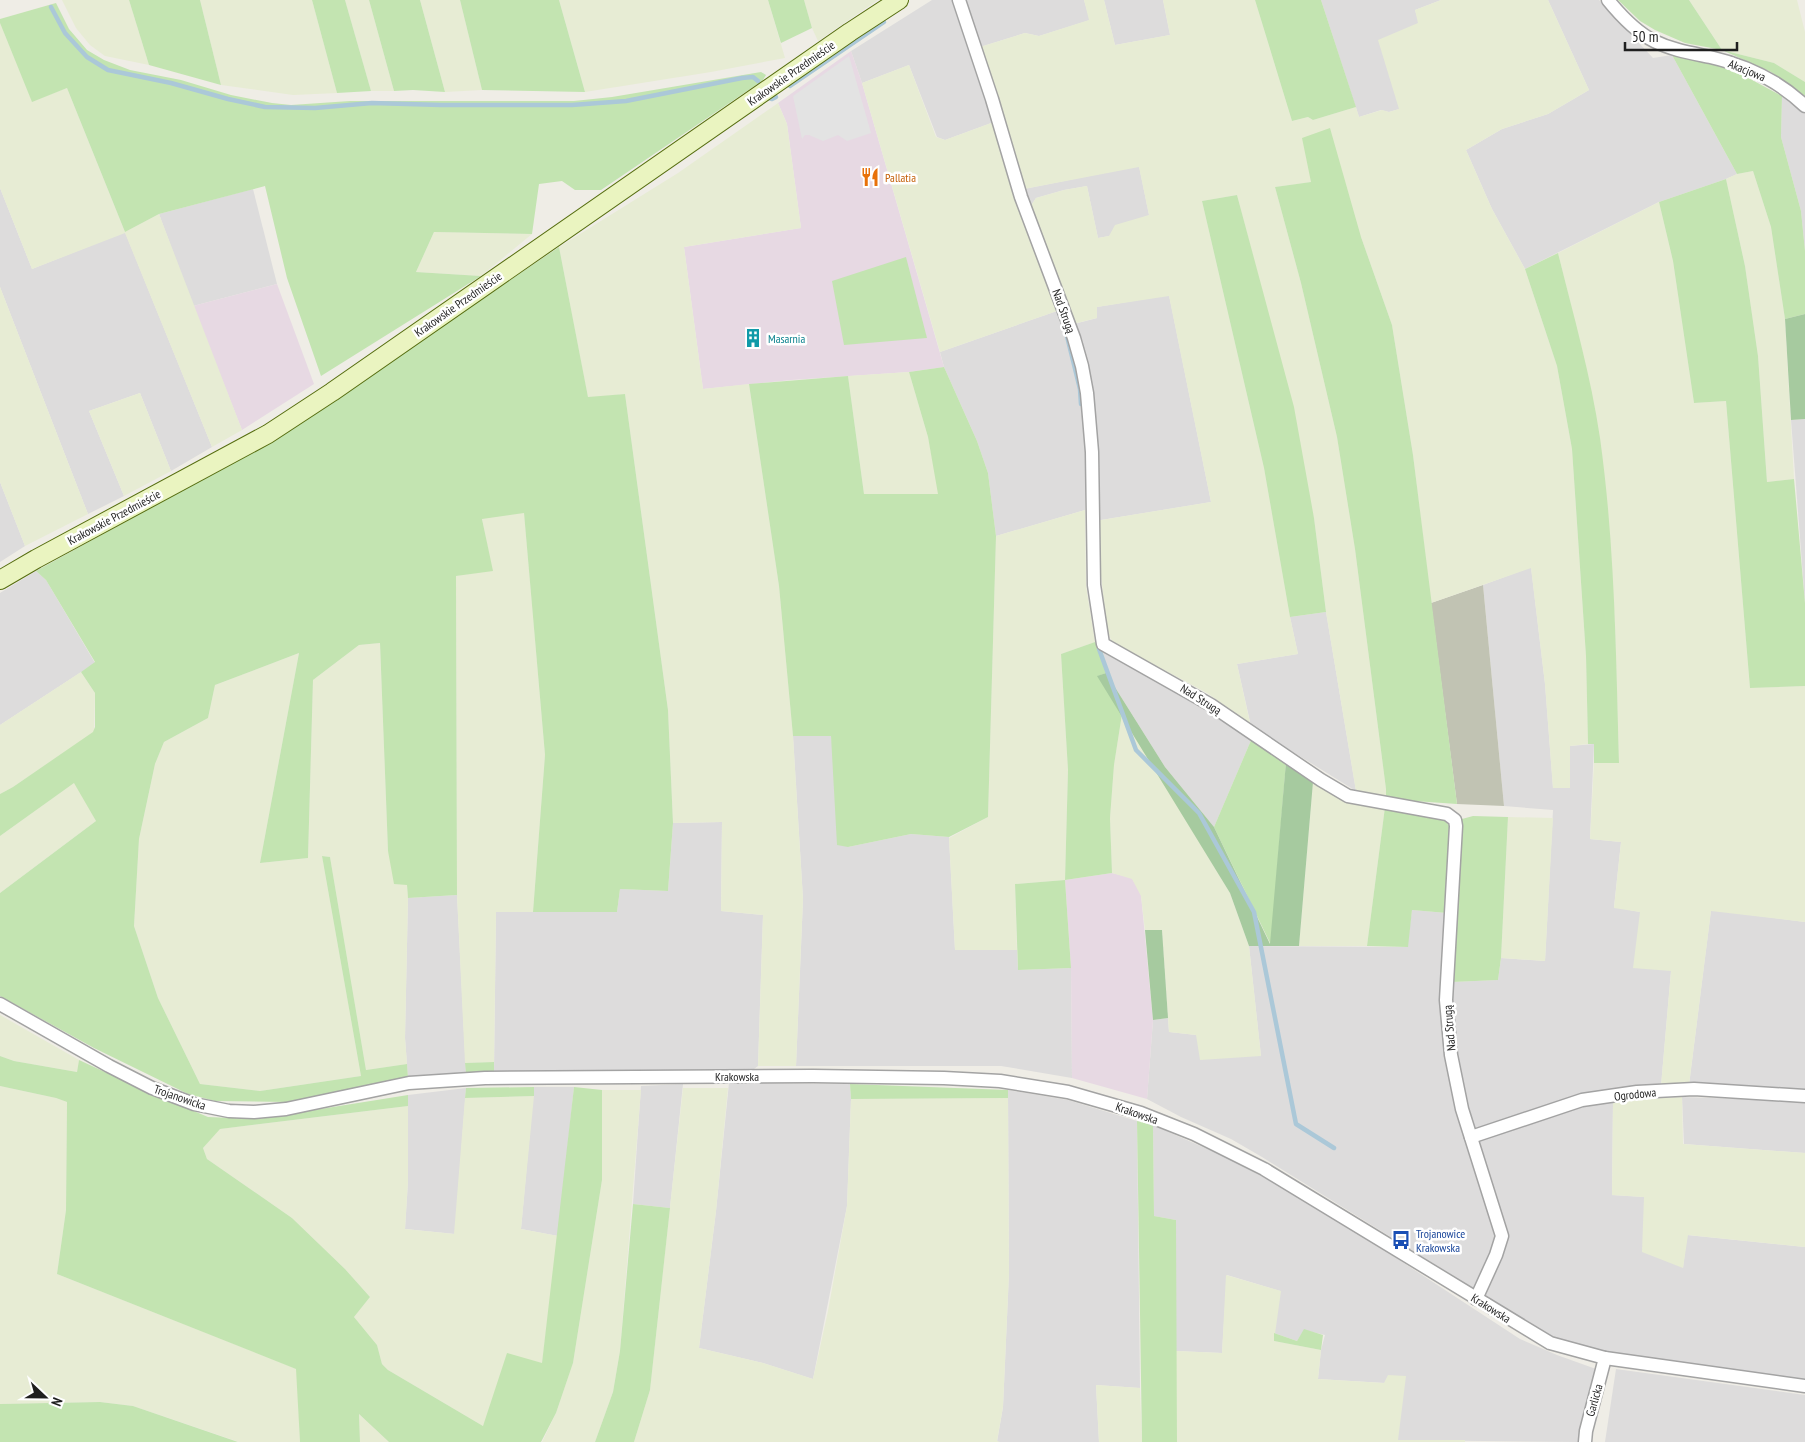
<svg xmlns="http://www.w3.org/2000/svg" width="1805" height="1442" font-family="'PT Sans Narrow',sans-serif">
<rect width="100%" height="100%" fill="#efede6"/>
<g fill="#dddcdc">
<path d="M 932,0 L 1084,0 L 1090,20 L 1039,36 L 1025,33 L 980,47 L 994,122 L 945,140 L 937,137 L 909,65 L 862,83 L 851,51 Z"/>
<path d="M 1104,0 L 1163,0 L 1170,35 L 1115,45 Z"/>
<path d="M 1321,0 L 1441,0 L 1415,10 L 1419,23 L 1399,109 L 1389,112 L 1381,110 L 1359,117 Z"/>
<path d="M 1548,0 L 1599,0 L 1653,58 L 1672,55 L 1737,174 L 1726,179 L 1659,202 L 1525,269 L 1492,209 L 1466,150 L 1502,129 L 1548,114 L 1589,90 Z"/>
<path d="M 1782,96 L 1805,114 L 1805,251 L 1801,211 L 1781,137 Z"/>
<path d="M 1139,166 L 1149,215 L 1109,236 L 1098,238 L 1087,186 L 1064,190 L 1036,198 L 1030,207 L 1024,189 Z"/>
<path d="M 0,188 L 32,269 L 125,232 L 212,447 L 171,471 L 140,393 L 89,411 L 124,496 L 88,514 L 0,287 Z"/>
<path d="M 253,189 L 277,284 L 193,306 L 159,214 Z"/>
<path d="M 1169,295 L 1211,502 L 1095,521 L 1074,324 L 1097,318 L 1097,307 Z"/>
<path d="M 1057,311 L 1079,381 L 1086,450 L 1085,510 L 996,536 L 988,473 L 977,441 L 944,367 L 940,352 Z"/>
<path d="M 1805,419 L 1805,603 L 1791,420 Z"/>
<path d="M 0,482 L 25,546 L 0,562 Z"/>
<path d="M 1531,567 L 1545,684 L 1553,788 L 1570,788 L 1570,746 L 1594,744 L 1590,839 L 1621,842 L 1614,907 L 1640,912 L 1671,971 L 1661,1086 L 1475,1133 L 1460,1087 L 1453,1025 L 1452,982 L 1498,980 L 1501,958 L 1545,961 L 1553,810 L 1504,806 L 1483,585 Z"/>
<path d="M 36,571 L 46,580 L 95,663 L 0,725 L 0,593 Z"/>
<path d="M 1326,612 L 1356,791 L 1251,726 L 1237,664 L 1298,654 L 1290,617 Z"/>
<path d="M 1102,648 L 1198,700 L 1252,738 L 1214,827 L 1165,767 L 1106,673 Z"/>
<path d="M 793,736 L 831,736 L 848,847 L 911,834 L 949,837 L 955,950 L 1017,950 L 1018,970 L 1071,968 L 1072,1078 L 1001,1066 L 796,1066 L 803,899 Z"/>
<path d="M 722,822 L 721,911 L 763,915 L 758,1066 L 754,1069 L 494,1072 L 496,912 L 617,912 L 620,889 L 668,891 L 673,823 Z"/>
<path d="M 457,895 L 466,1073 L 408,1078 L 405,1038 L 408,898 Z"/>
<path d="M 1412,910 L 1447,913 L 1443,997 L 1496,1233 L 1495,1244 L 1476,1290 L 1262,1157 L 1231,1139 L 1181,1117 L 1147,1099 L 1153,1020 L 1168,1018 L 1169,1032 L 1196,1035 L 1261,1056 L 1249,946 L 1407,947 Z"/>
<path d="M 1711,910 L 1805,922 L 1805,1091 L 1689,1085 Z"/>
<path d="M 729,1083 L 850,1084 L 851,1099 L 847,1206 L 813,1379 L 763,1363 L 699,1348 L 716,1211 Z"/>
<path d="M 683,1084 L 670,1208 L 633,1204 L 641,1086 Z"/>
<path d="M 534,1087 L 574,1087 L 558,1236 L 521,1229 Z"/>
<path d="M 466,1088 L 455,1234 L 405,1229 L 408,1181 L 408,1095 Z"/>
<path d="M 1008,1090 L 1068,1100 L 1137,1121 L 1140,1388 L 1096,1385 L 1099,1442 L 997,1442 L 1003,1407 L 1009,1273 Z"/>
<path d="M 1682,1097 L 1805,1101 L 1805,1153 L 1684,1144 Z"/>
<path d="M 1613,1101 L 1612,1195 L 1644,1197 L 1683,1268 L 1687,1235 L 1805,1247 L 1805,1380 L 1598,1352 L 1573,1345 L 1544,1334 L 1484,1295 L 1507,1235 L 1477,1141 L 1568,1110 Z"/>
<path d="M 1153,1125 L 1223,1156 L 1309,1201 L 1520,1339 L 1557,1355 L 1596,1369 L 1579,1442 L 1398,1440 L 1385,1383 L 1318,1379 L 1321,1350 L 1325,1335 L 1304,1330 L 1297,1341 L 1274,1333 L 1280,1291 L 1227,1275 L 1222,1353 L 1176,1351 L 1176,1220 L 1154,1216 Z"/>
<path d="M 1616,1369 L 1805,1395 L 1805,1442 L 1605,1442 Z"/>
</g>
<g fill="#e7d9e3">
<path d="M 851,51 L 862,83 L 944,367 L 909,372 L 791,380 L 703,389 L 684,247 L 801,228 L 787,124 L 778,103 Z"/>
<path d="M 277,284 L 314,384 L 242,430 L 193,306 Z"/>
<path d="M 1112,873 L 1132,878 L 1141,895 L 1153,1020 L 1147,1099 L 1072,1078 L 1071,968 L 1065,880 Z"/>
</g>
<path fill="#c1c3b3" d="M 1483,585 L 1504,806 L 1457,804 L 1431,603 Z"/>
<g fill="#e7ecd4">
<path d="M 62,0 L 129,0 L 149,65 L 105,56 L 90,45 L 76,28 Z"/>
<path d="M 200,0 L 312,0 L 337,93 L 293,95 L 221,85 Z"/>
<path d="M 345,0 L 369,0 L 394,91 L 371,91 Z"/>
<path d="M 420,0 L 460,0 L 482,90 L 445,92 Z"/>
<path d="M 559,0 L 768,0 L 785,58 L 711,72 L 585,92 Z"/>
<path d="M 804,0 L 878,0 L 818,41 L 812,28 Z"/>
<path d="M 1084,0 L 1104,0 L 1115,45 L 1170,35 L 1163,0 L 1255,0 L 1292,121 L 1308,117 L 1313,120 L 1356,107 L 1359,117 L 1382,110 L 1389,112 L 1399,109 L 1378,40 L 1418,23 L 1415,10 L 1441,0 L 1548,0 L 1589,90 L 1548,114 L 1502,129 L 1466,150 L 1492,209 L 1525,269 L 1557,366 L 1572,449 L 1586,656 L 1588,744 L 1570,746 L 1570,788 L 1553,788 L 1545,684 L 1531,568 L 1431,603 L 1413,455 L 1392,325 L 1361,237 L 1312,182 L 1275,187 L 1301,283 L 1337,437 L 1355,549 L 1386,789 L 1386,799 L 1356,791 L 1326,612 L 1314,518 L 1264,298 L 1237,195 L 1202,201 L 1264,468 L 1290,617 L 1298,654 L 1237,664 L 1250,723 L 1207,693 L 1112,642 L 1107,630 L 1095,521 L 1211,502 L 1169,296 L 1097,307 L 1097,318 L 1073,324 L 1030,207 L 1036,198 L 1064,190 L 1087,186 L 1098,238 L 1109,236 L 1115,225 L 1149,215 L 1139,167 L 1024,189 L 980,47 L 1025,33 L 1039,36 L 1089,20 Z"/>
<path d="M 1689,0 L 1797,0 L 1805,32 L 1805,82 L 1774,63 L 1722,50 Z"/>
<path d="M 0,23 L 32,101 L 67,88 L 125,232 L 159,214 L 242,430 L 212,447 L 125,233 L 32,269 L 0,188 Z"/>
<path d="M 909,65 L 936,137 L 945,140 L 994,122 L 1015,200 L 1057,311 L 940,352 L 862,83 Z"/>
<path d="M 778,103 L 787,124 L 801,228 L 684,247 L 703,389 L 749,384 L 779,586 L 793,736 L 803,899 L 796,1066 L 758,1066 L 763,915 L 721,911 L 722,822 L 673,823 L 668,710 L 625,394 L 588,398 L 559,247 L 678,173 Z"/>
<path d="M 1753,171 L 1771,227 L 1785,319 L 1794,479 L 1767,482 L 1758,356 L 1745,266 L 1726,179 L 1737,174 Z"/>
<path d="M 1659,202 L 1673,261 L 1694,403 L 1726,401 L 1750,688 L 1805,686 L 1805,922 L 1711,911 L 1689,1085 L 1661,1086 L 1671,971 L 1633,968 L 1640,912 L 1614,908 L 1621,842 L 1590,839 L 1594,763 L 1619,762 L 1615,624 L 1607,505 L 1599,437 L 1584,360 L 1558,253 Z"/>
<path d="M 434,232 L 532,234 L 481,276 L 416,272 Z"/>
<path d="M 0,287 L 88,514 L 25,546 L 0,482 Z"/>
<path d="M 909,372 L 928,437 L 939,494 L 864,494 L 848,376 Z"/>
<path d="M 140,393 L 171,471 L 124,496 L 89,411 Z"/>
<path d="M 1085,510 L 1086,586 L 1095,642 L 1061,654 L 1068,770 L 1065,880 L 1015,884 L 1017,950 L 955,950 L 949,838 L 988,817 L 996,536 Z"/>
<path d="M 524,512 L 545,755 L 533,912 L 496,912 L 494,1062 L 465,1063 L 457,895 L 456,576 L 492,570 L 482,518 Z"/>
<path d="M 380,643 L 388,851 L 407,885 L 408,898 L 405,1038 L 407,1064 L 366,1070 L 330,857 L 322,856 L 361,1076 L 260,1091 L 200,1084 L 158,998 L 134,926 L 139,839 L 155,764 L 164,742 L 208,718 L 215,685 L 299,653 L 260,863 L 308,858 L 313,680 L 359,645 Z"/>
<path d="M 81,672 L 95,693 L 94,732 L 13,787 L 0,794 L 0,725 Z"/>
<path d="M 1122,714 L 1230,893 L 1249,946 L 1261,1056 L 1200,1060 L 1196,1035 L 1169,1032 L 1162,930 L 1145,930 L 1141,896 L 1132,879 L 1112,873 L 1110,818 L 1114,765 Z"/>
<path d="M 75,782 L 96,821 L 0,893 L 0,836 Z"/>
<path d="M 1313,782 L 1385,807 L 1367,946 L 1299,946 Z"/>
<path d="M 1508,817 L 1553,818 L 1545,961 L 1501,958 Z"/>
<path d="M 0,1015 L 79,1060 L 77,1072 L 14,1061 L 0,1056 Z"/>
<path d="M 0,1086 L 56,1098 L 67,1102 L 66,1210 L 57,1274 L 297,1369 L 300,1442 L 239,1442 L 133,1406 L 100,1402 L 0,1404 Z"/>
<path d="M 683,1088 L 728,1088 L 716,1211 L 699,1348 L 763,1363 L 813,1379 L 828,1311 L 847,1206 L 851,1099 L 1008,1098 L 1009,1273 L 1003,1407 L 997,1441 L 1000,1442 L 634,1442 L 650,1390 Z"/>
<path d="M 602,1090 L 641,1090 L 620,1351 L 613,1392 L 595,1442 L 542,1442 L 556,1413 L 573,1363 L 602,1180 Z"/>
<path d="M 534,1096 L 521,1229 L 558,1236 L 542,1364 L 496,1397 L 483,1426 L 388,1370 L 382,1364 L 377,1345 L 354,1317 L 370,1297 L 345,1269 L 292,1218 L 207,1159 L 203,1148 L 219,1129 L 408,1106 L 408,1181 L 405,1229 L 454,1234 L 465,1098 Z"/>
<path d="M 1682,1097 L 1683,1144 L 1805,1153 L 1805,1247 L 1688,1235 L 1683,1268 L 1642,1252 L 1644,1197 L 1612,1195 L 1613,1101 Z"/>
<path d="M 1226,1275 L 1281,1291 L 1274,1341 L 1321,1350 L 1318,1379 L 1384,1383 L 1388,1375 L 1406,1376 L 1398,1440 L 1465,1440 L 1465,1442 L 1177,1442 L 1176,1351 L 1222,1353 Z"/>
<path d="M 1096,1385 L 1140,1388 L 1142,1442 L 1099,1442 Z"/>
<path d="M 359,1414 L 389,1442 L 360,1442 Z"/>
</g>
<g fill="#c3e4b1">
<path d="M 129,0 L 200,0 L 221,85 L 149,65 Z"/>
<path d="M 312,0 L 345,0 L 371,91 L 337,93 Z"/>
<path d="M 369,0 L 420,0 L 445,92 L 413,90 L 394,91 Z"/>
<path d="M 460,0 L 559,0 L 585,92 L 482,90 Z"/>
<path d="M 768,0 L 804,0 L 812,28 L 781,43 Z"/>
<path d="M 1255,0 L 1321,0 L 1356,107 L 1313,120 L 1308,117 L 1292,121 Z"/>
<path d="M 1618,0 L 1689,0 L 1722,50 L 1774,63 L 1805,82 L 1805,96 L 1771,72 L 1722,50 L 1685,43 L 1655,30 L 1640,21 Z"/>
<path d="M 56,3 L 69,29 L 87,50 L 104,60 L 130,70 L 181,80 L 231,95 L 272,103 L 291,105 L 350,101 L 574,101 L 612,97 L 761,72 L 766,75 L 763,80 L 753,87 L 601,190 L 575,190 L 562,181 L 539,184 L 532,234 L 434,232 L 416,272 L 481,276 L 321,376 L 287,278 L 265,186 L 159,214 L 125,232 L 67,88 L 32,102 L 0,23 L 0,19 Z"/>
<path d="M 1672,55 L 1728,67 L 1782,96 L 1781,137 L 1801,211 L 1805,251 L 1805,314 L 1785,319 L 1771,227 L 1753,171 L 1737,174 Z"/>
<path d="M 1330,128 L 1361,237 L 1392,325 L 1413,455 L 1457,804 L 1386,799 L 1386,789 L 1355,549 L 1337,437 L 1301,283 L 1275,187 L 1311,182 L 1302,138 Z"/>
<path d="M 1726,179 L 1745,266 L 1758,356 L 1767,482 L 1794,479 L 1805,603 L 1805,686 L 1750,688 L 1726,401 L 1694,403 L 1673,261 L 1659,202 Z"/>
<path d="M 1237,195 L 1294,407 L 1314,518 L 1326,612 L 1290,617 L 1264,468 L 1202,201 Z"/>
<path d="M 559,247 L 588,397 L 625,394 L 668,710 L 673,823 L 668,891 L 620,889 L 617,912 L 533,912 L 545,755 L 524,513 L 482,519 L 493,571 L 456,576 L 457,895 L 408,898 L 407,885 L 394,884 L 388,851 L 380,643 L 359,645 L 313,680 L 308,858 L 260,863 L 299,653 L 215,685 L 208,718 L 164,742 L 155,764 L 139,839 L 134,926 L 158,998 L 200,1084 L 260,1091 L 361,1076 L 322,856 L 330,857 L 366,1070 L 407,1064 L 408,1078 L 287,1102 L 215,1101 L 188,1094 L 94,1048 L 0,996 L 0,893 L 96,821 L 74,783 L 0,836 L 0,794 L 13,787 L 93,732 L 95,727 L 95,693 L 81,672 L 95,662 L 46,580 L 36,571 L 275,439 Z"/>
<path d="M 1558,253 C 1573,314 1591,376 1600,438 C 1615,545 1616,655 1619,763 L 1594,763 L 1594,744 L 1588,744 L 1586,656 L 1572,449 L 1557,366 L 1525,269 Z"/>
<path d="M 906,257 L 927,338 L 844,345 L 832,281 Z"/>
<path d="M 944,367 L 977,441 L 988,473 L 996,536 L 988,817 L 949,837 L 911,834 L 848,847 L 837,845 L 831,736 L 793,736 L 779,586 L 749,384 L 848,376 L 864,494 L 938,494 L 928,437 L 909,372 Z"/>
<path d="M 1095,642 L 1102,648 L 1106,673 L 1098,676 L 1122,714 L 1114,765 L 1110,818 L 1112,873 L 1065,880 L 1071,968 L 1018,970 L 1015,884 L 1065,880 L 1068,770 L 1061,654 Z"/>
<path d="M 1252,738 L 1286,762 L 1271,945 L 1214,827 Z"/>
<path d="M 1385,807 L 1443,818 L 1451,828 L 1447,913 L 1412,910 L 1408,947 L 1367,946 Z"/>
<path d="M 1473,816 L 1508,817 L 1501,958 L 1498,980 L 1452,982 L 1462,819 Z"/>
<path d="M 0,1056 L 14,1061 L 77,1072 L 79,1060 L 144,1090 L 208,1117 L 258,1119 L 408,1095 L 408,1106 L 220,1129 L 203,1148 L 207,1159 L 292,1218 L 345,1269 L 370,1297 L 354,1317 L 377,1345 L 382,1364 L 388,1370 L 483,1426 L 507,1353 L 542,1363 L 574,1087 L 602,1090 L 602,1180 L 573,1363 L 556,1413 L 541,1442 L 389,1442 L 359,1414 L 360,1442 L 300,1442 L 296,1369 L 57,1274 L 66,1210 L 67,1102 L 56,1098 L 0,1086 Z"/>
<path d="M 494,1062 L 494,1072 L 466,1073 L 465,1063 Z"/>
<path d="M 850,1084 L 1008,1090 L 1008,1098 L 851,1099 Z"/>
<path d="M 534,1087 L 534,1096 L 465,1098 L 466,1088 Z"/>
<path d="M 1137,1121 L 1153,1125 L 1154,1216 L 1176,1220 L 1177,1442 L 1142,1442 Z"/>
<path d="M 633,1204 L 670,1208 L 650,1390 L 634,1442 L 595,1442 L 613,1392 L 620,1351 Z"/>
<path d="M 1304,1329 L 1323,1335 L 1321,1350 L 1274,1341 L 1274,1333 L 1297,1341 Z"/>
<path d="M 100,1402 L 133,1406 L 238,1442 L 0,1442 L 0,1404 Z"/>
</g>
<g fill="#a6ca9f">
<path d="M 1805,314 L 1805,419 L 1791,420 L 1785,319 Z"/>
<path d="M 1106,673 L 1165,767 L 1214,827 L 1270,944 L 1286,762 L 1313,782 L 1299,946 L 1249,946 L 1230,893 L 1097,676 Z"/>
<path d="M 1145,930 L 1162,930 L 1168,1018 L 1153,1020 Z"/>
</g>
<path fill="#e3e3e3" d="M 849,56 L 871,133 L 847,141 L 838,135 L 823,141 L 809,135 L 805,135 L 802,139 L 793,96 Z"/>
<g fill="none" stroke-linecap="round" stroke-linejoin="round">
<g stroke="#abc8d8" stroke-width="4.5">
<path d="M 51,7 L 65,33 L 87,57 L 108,70 L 171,83 L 228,99 L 265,107 L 315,108 L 372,103 L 441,105 L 572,105 L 626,101 L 742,78 L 753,77 L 758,81"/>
<path d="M 790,86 L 884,22"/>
<path d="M 769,98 L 772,99 L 776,97"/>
<path d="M 1066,332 L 1080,389 L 1081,404"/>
<path d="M 1099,649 L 1136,750 L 1199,813 L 1254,912 L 1296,1124 L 1334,1148"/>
</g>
<g stroke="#a3a3a3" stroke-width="15">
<g id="street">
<path d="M 959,0 L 992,99 L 1021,197 L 1074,338 L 1082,366 L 1087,393 L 1092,452 L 1094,585 L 1103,644 L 1211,705 L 1321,780 L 1348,796 L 1447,814 L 1455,820 L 1456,826 L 1446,1000 L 1451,1055 L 1462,1109 L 1502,1236 L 1496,1255 L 1476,1299"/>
<path d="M 1608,0 C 1621,16 1636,32 1654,41 C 1672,50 1691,53 1710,57 C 1745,65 1779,81 1805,106"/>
<path d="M 0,1004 L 109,1066 L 152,1088 L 194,1104 L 229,1111 L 254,1112 L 286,1109 L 409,1083 L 485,1078 L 813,1076 L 944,1078 L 1000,1081 L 1068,1092 L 1141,1113 L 1194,1134 L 1264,1169 L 1550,1343 L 1605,1358 L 1805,1386"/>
<path d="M 1471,1137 L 1582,1100 L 1637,1092 L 1694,1089 L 1805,1096"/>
<path d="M 1585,1442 L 1586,1431 L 1605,1358"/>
</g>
</g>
<g stroke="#566d0f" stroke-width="20">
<path id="secondary" d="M 0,580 L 36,559 L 268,434 L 332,392 L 850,32 L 899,0"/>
</g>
<use href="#street" stroke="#fff" stroke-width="12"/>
<use href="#secondary" stroke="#eaf4c0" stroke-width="18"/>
</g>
<defs>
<g id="restaurant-bare" transform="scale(1.5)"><path d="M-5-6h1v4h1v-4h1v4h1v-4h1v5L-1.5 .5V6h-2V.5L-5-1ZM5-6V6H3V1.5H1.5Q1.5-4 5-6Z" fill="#e8710a" stroke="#fff" stroke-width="2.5" paint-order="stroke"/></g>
<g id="building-bare" transform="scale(1.5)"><path d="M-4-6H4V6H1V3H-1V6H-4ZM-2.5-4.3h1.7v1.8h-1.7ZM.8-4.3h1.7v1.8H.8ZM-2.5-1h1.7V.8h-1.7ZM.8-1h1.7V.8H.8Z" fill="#0f9aa8" stroke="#fff" stroke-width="2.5" paint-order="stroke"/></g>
<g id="bus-bare" transform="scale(1.5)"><path d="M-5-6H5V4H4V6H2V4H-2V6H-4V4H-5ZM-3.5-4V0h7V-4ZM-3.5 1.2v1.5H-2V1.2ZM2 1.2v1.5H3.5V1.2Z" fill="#1a4fb4" stroke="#fff" stroke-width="2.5" paint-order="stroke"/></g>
</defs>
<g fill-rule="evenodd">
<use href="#restaurant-bare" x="870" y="177"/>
<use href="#building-bare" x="753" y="338"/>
<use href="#bus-bare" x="1401" y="1240"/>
</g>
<g text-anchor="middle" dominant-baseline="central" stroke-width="5" stroke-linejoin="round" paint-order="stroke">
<g font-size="12" fill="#1f1f1f" stroke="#fff">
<text transform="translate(1747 70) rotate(22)">Akacjowa</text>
<text transform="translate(791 73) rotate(-35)">Krakowskie Przedmieście</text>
<text transform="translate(458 304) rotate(-35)">Krakowskie Przedmieście</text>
<text transform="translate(1064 311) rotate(70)">Nad Strugą</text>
<text transform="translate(114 517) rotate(-28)">Krakowskie Przedmieście</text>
<text transform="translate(1201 699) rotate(32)">Nad Strugą</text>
<text transform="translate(1449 1028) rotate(-95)">Nad Strugą</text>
<text x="737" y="1076">Krakowska</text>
<text transform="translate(1635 1094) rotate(-6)">Ogrodowa</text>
<text transform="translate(180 1097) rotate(19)">Trojanowicka</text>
<text transform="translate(1137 1113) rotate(19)">Krakowska</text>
<text transform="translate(1491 1308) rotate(32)">Krakowska</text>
<text transform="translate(1594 1400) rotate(-74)">Garlicka</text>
</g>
<g font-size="12" fill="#c56008" stroke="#fff" text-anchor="start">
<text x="885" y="177">Pallatia</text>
</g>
<g font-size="12" fill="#0d838f" stroke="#fff" text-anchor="start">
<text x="768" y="338">Masarnia</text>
</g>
<g font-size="12" fill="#164399" stroke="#fff" text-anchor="start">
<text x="1416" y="1233">Trojanowice<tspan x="1416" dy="14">Krakowska</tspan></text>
</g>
</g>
<g transform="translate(45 1397) rotate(112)" stroke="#ffffff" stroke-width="4" paint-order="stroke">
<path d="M0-4L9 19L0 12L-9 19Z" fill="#1f1f1f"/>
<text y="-8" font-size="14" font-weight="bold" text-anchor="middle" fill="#1f1f1f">N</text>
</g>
<path d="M1625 42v8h112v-8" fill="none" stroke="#1f1f1f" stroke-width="2.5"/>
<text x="1632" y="42" font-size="15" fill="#1f1f1f" stroke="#ffffff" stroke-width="4" paint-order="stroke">50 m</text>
</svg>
